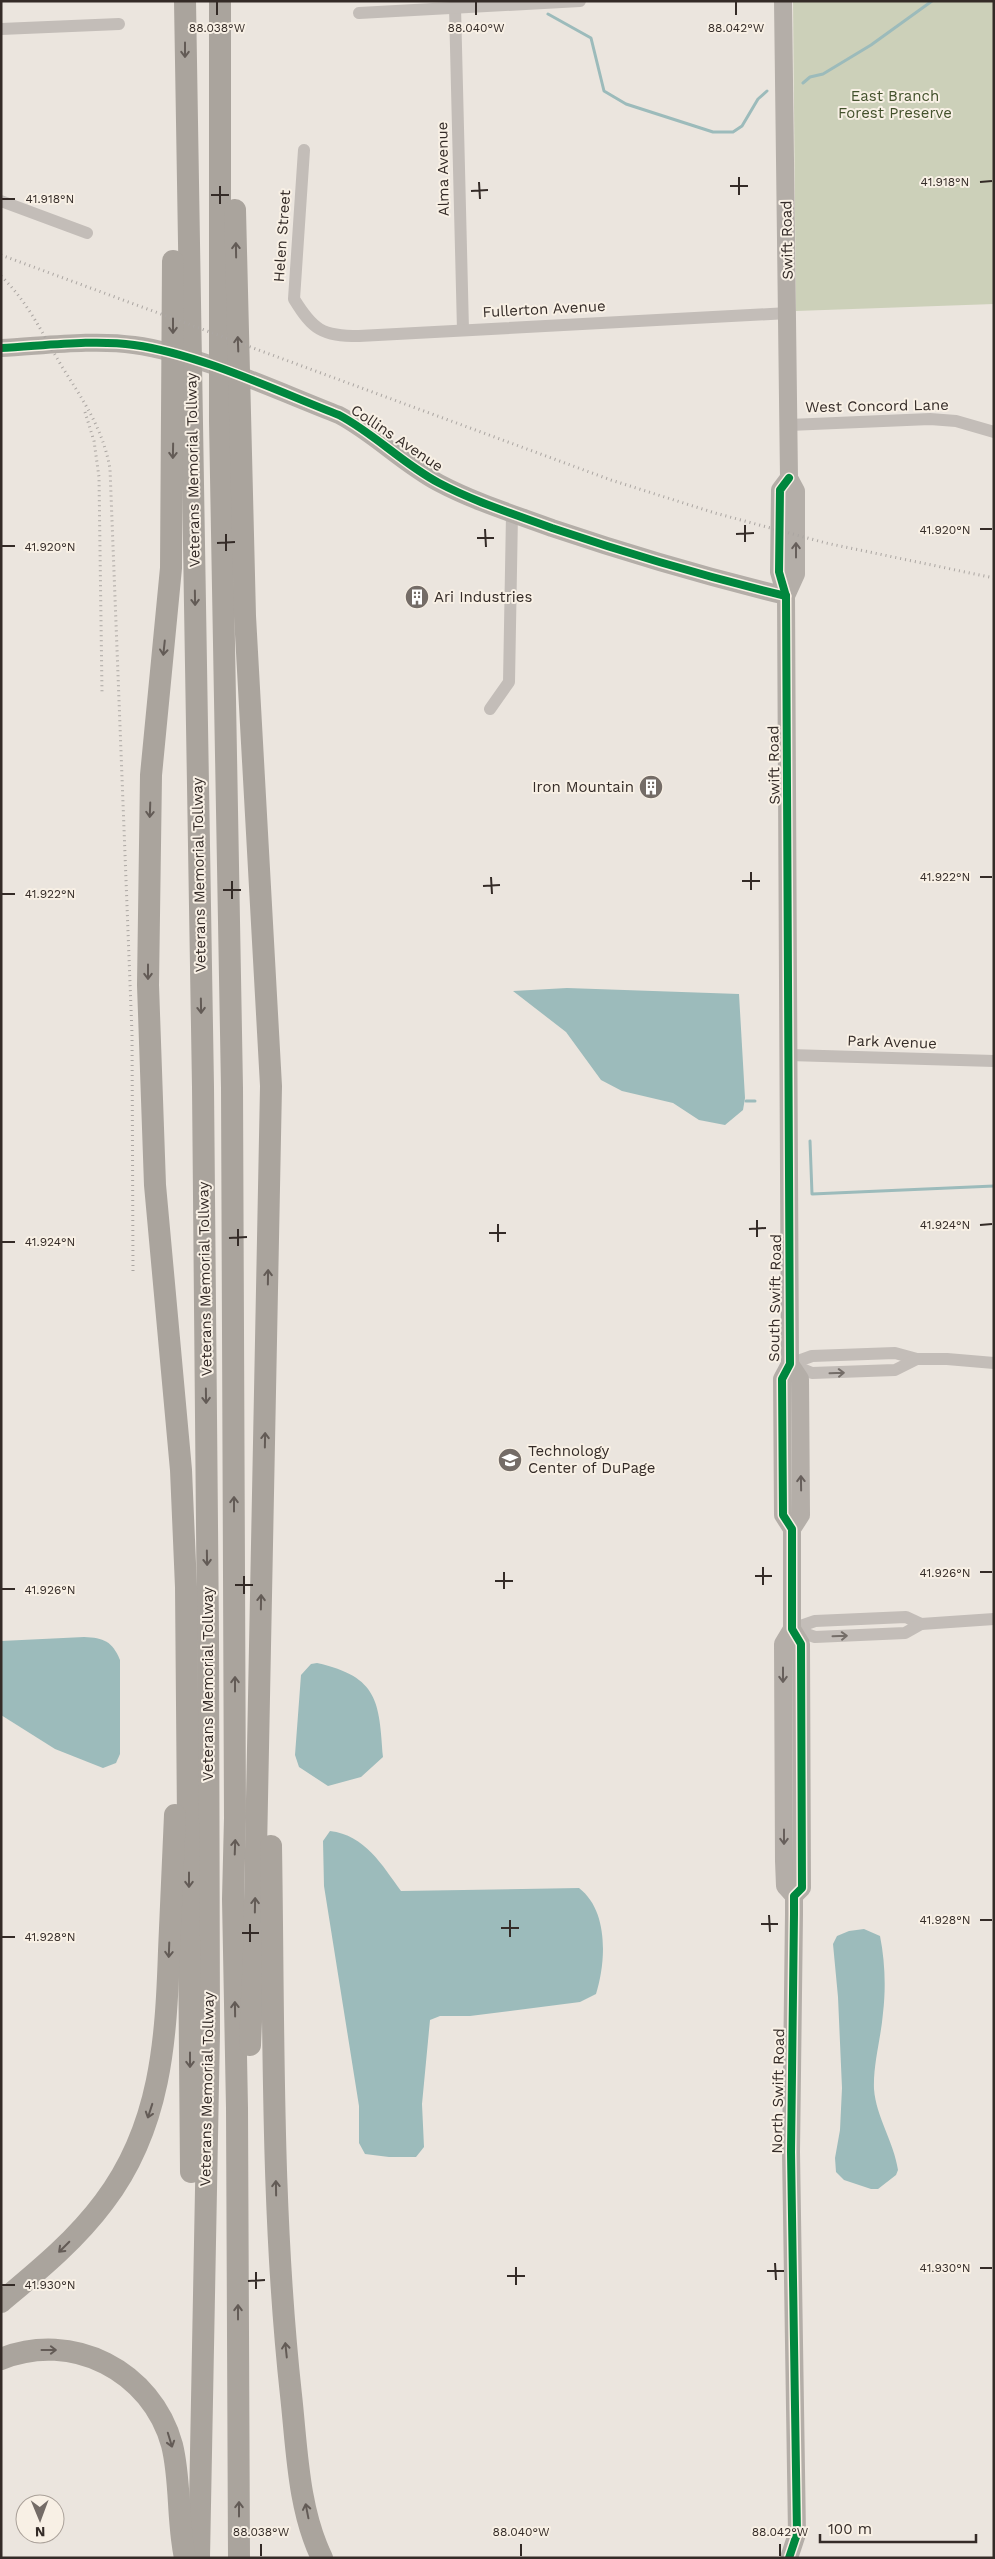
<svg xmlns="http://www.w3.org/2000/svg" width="995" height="2559" font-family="'Work Sans',sans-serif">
<rect width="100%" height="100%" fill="#ebe5de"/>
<path fill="#ccd0b9" d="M 793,1 L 994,1 L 994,304 L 796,311 Z"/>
<g fill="#9cbbbb">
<path d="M 567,988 L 739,994 L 745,1098 L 743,1110 L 725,1125 L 699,1120 L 673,1103 L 622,1091 L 601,1080 L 566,1032 L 513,991 Z"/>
<path d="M 84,1637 C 104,1638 112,1641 120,1660 L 120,1754 L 116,1763 L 103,1768 L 55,1749 L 1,1715 L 1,1641 Z"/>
<path d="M 317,1663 C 379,1677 379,1702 383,1757 L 361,1777 L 328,1786 L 299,1767 L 295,1755 L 301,1675 L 311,1664 Z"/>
<path d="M 330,1831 C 365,1835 382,1865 401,1891 L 579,1888 C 609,1911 606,1962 596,1994 L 580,2002 L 470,2016 L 440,2016 L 430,2020 L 422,2104 L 424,2147 L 416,2157 L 389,2157 L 365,2154 L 359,2143 L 359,2106 L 324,1886 L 323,1841 Z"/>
<path d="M 864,1929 L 880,1936 C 885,1961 886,1988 883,2013 C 881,2038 873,2064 874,2089 C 876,2117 894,2142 898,2170 L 896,2175 L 878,2189 L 871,2189 L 844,2180 L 836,2172 L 835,2158 L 840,2130 L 842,2088 L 838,1997 L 833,1944 L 837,1936 L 849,1931 Z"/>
</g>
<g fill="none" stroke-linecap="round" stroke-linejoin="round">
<g stroke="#9cbbbb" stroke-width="3">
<path d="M 548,14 L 591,38 L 604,91 L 626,104 L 713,132 L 733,132 L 742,126 L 758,99 L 767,91"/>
<path d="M 803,83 L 810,77 L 823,74 L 871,45 L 932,1"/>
<path d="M 746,1101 L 755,1101"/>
<path d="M 810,1141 L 812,1194 L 994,1186"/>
</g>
<g stroke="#c3bdb8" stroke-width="12">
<path d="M 455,7 L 463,330"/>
<path d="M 359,13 L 580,1"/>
<path d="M 1,29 L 119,24"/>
<path d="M 304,150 L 294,299 C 313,330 322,336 359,336 L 788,313"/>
<path d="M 1,201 L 87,233"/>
<path d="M 789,425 L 930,419 L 956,421 L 994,432"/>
<path d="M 490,709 L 509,682 L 512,514"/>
<path d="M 789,1055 L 994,1061"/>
<path d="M 790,1364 L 812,1356 L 895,1353 L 917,1359 L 947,1359 L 994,1363"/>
<path d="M 790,1364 L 812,1373 L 895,1370 L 917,1359"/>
<path d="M 792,1629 L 815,1621 L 906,1617 L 921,1624 L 994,1619"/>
<path d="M 792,1629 L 815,1637 L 905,1633 L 921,1624"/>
</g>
<g stroke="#b4aea8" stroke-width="18">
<path d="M 783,1 L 789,478 L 796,491 L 796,574 L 786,596"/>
<path d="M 1,348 C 42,346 94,339 134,345 C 199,354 277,391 339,415 C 375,434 403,464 439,483 C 475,502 514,514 552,528 C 629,554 707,577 786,596"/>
<path d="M 789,478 L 780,490 L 779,572 L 786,596 L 790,1364 L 782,1379 L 783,1515 L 792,1529 L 792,1629 L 801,1644 L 802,1888 L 794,1896 L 794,1914 L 791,2152 L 797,2534 L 789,2558"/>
<path d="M 790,1364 L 800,1379 L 801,1515 L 792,1529"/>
<path d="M 792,1629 L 783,1644 L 784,1861 L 785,1886 L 794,1896"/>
</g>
<g stroke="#aaa49d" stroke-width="22">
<path d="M 185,1 L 203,1087 L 208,1635 L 209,2032 L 199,2558"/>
<path d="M 220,1 L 220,421 L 232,1088 L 235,1818 L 233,1899 L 237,2108 L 239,2558"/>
<path d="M 235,210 L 245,616 L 271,1086 L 254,1952 L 250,2045"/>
<path d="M 173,261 L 171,568 L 151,775 L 148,985 L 155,1185 L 181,1470 L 186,1587 L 191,2172"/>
<path d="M 271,1846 C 274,2029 271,2213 291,2395 C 297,2449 298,2509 322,2558"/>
<path d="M 1,2302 C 38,2271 75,2241 104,2202 C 161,2127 166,2040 169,1951 C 171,1905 173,1860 175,1815"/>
<path d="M 1,2359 C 72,2330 152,2371 172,2445 C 181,2481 177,2521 185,2558"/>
</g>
<g stroke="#aba6a2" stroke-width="3" stroke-dasharray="1 4" stroke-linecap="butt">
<path d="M 1,255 L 611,480 L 715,513 L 826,543 L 994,578"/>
<path d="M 1,276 C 28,302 42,333 61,365 C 82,399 103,428 110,469 L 132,1034 L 133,1271"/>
<path d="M 85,412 L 94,441 L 99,477 L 102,692"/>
</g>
<g stroke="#f8f0e5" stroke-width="11">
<g id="cycleway">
<path d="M 1,348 C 42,346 94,339 134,345 C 199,354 277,391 339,415 C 375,434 403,464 439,483 C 475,502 514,514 552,528 C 629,554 707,577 786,596"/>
<path d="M 789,478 L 780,490 L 779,572 L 786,596 L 790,1364 L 782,1379 L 783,1515 L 792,1529 L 792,1629 L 801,1644 L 802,1888 L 794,1896 L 794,1914 L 791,2152 L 797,2534 L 789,2558"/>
</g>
</g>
<use href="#cycleway" stroke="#00873e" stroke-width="8"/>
</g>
<defs><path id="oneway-shaft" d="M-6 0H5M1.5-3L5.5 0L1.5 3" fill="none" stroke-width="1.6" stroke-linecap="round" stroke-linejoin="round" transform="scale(1.25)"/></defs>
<g stroke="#635b56">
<use href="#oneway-shaft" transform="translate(185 50) rotate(90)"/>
<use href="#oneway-shaft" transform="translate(236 250) rotate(-91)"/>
<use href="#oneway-shaft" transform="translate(173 326) rotate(90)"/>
<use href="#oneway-shaft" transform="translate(238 344) rotate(-92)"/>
<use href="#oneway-shaft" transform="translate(173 451) rotate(91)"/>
<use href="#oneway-shaft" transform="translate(195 598) rotate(89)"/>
<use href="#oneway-shaft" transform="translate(164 648) rotate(96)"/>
<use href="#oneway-shaft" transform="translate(150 810) rotate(92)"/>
<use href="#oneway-shaft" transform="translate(148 972) rotate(90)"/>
<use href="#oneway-shaft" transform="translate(201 1006) rotate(89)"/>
<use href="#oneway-shaft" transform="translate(268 1277) rotate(-89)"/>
<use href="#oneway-shaft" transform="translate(206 1396) rotate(89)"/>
<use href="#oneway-shaft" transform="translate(265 1440) rotate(-89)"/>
<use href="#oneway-shaft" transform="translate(234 1504) rotate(-90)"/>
<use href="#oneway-shaft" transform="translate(207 1558) rotate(89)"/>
<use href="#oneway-shaft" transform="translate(261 1602) rotate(-89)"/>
<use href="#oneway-shaft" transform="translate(235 1684) rotate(-90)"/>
<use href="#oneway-shaft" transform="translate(235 1847) rotate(-88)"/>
<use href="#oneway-shaft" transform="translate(189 1880) rotate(90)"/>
<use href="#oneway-shaft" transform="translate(255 1905) rotate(-89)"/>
<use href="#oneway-shaft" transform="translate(169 1950) rotate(92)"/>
<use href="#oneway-shaft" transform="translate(235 2009) rotate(-91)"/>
<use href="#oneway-shaft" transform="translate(190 2060) rotate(90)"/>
<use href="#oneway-shaft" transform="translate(150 2111) rotate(108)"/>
<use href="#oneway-shaft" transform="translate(276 2188) rotate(-91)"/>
<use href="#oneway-shaft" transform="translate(64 2247) rotate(135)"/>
<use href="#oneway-shaft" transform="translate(238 2312) rotate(-90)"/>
<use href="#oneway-shaft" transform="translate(49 2350)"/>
<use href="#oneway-shaft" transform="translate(286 2350) rotate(-96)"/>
<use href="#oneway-shaft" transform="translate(170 2440) rotate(73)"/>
<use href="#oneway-shaft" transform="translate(239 2509) rotate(-90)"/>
<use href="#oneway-shaft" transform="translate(307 2511) rotate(-101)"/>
</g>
<g stroke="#675f5b">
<use href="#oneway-shaft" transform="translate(796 550) rotate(-90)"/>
<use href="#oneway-shaft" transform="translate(801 1483) rotate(-91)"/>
<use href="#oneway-shaft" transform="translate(783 1675) rotate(90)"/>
<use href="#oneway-shaft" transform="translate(784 1837) rotate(90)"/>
</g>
<g stroke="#746d68">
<use href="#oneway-shaft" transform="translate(837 1373) rotate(-2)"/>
<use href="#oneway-shaft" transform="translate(840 1636) rotate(-2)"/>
</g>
<path fill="none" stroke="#342b27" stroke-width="2" d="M 217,2 L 217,15M 476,2 L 476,15M 736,2 L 736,15M 739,177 L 739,195M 479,182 L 480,199M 980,182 L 992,181M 220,186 L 220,204M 730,186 L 748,186M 471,191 L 488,190M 211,195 L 229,195M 2,199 L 15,199M 745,525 L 745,542M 485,529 L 486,547M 980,529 L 992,529M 226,534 L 226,551M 736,534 L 754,533M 477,538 L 494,538M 217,543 L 235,542M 2,546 L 15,546M 751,872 L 751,890M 491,877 L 492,894M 980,877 L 992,877M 232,881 L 232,899M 742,881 L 760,881M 483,886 L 500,885M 223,890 L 241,890M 2,894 L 15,894M 757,1220 L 757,1237M 498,1224 L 498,1242M 980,1225 L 992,1224M 238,1229 L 238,1246M 749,1229 L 766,1228M 489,1233 L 506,1233M 229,1238 L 247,1237M 2,1242 L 15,1242M 763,1567 L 763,1585M 504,1572 L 504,1589M 980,1572 L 992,1572M 244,1576 L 244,1594M 755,1576 L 772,1576M 495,1581 L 513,1581M 235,1585 L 253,1585M 2,1589 L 15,1589M 769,1915 L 770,1932M 510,1920 L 510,1937M 980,1920 L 992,1920M 250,1924 L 250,1942M 761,1924 L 778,1924M 501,1928 L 519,1928M 242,1933 L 259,1933M 2,1937 L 15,1937M 775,2263 L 776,2280M 516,2267 L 516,2285M 980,2268 L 992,2268M 767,2271 L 784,2271M 256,2272 L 256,2289M 507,2276 L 525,2276M 248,2281 L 265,2280M 2,2285 L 15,2285M 261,2544 L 261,2556M 521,2544 L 521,2556M 780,2544 L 780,2556"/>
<defs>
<g id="building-disc" transform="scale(1.25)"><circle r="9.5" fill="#746c67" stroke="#f8f0e5"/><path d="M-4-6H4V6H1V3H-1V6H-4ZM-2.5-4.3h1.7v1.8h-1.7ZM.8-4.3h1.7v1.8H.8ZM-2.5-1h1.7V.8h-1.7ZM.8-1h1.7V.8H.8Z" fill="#fff"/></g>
<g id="school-disc" transform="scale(1.25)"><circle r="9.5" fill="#746c67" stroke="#f8f0e5"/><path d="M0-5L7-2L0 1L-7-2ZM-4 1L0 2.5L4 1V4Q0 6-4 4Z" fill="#fff"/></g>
</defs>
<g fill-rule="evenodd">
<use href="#building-disc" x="417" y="597"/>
<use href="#building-disc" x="651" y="787"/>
<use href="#school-disc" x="510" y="1460"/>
</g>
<g text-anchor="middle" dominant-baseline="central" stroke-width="4" stroke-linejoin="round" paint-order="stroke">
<g font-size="15" fill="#43512c" stroke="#f8f0e5">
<text x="895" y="96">East Branch<tspan x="895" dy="17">Forest Preserve</tspan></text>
</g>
<g font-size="15" fill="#342b27" stroke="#f8f0e5">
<text transform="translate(443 169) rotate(-91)">Alma Avenue</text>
<text transform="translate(282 236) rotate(-86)">Helen Street</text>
<text transform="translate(787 240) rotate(-91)">Swift Road</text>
<text transform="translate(544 309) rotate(-3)">Fullerton Avenue</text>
<text transform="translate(877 406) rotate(-1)">West Concord Lane</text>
<text transform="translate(397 438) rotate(34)">Collins Avenue</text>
<text transform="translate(193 470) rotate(-91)">Veterans Memorial Tollway</text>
<text transform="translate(774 765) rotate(-91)">Swift Road</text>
<text transform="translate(199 875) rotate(-91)">Veterans Memorial Tollway</text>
<text transform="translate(892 1042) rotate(2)">Park Avenue</text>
<text transform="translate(205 1279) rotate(-91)">Veterans Memorial Tollway</text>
<text transform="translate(775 1298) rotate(-89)">South Swift Road</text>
<text transform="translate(208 1684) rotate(-90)">Veterans Memorial Tollway</text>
<text transform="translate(207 2089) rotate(-89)">Veterans Memorial Tollway</text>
<text transform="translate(778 2091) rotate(-89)">North Swift Road</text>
</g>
<g font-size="15" fill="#342b27" stroke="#f8f0e5" text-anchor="start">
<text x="434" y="597">Ari Industries</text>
<text x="634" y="787" text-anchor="end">Iron Mountain</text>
<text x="528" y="1451">Technology<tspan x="528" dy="17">Center of DuPage</tspan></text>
</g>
</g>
<g font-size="12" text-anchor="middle" fill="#342b27" stroke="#f8f0e5" stroke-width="4" stroke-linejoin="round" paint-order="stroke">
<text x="217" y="32">88.038°W</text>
<text x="476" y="32">88.040°W</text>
<text x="736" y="32">88.042°W</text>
<text x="945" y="186">41.918°N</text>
<text x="50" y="203">41.918°N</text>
<text x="945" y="534">41.920°N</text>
<text x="50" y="551">41.920°N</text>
<text x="945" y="881">41.922°N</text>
<text x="50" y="898">41.922°N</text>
<text x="945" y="1229">41.924°N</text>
<text x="50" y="1246">41.924°N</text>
<text x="945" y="1577">41.926°N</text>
<text x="50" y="1594">41.926°N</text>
<text x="945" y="1924">41.928°N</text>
<text x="50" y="1941">41.928°N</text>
<text x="945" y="2272">41.930°N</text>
<text x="50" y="2289">41.930°N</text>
<text x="261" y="2536">88.038°W</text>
<text x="521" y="2536">88.040°W</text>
<text x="780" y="2536">88.042°W</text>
</g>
<rect width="995" height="2559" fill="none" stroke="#342b27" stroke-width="5"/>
<g transform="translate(40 2519) rotate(179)"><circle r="24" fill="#f8f0e5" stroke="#aaa199"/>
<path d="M0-4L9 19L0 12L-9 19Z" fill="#746c67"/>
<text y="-8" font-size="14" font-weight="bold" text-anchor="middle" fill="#342b27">N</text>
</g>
<path d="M820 2534v8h156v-8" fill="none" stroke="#342b27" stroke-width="2.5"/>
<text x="828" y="2534" font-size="15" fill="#342b27" stroke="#f8f0e5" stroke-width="4" paint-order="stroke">100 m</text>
</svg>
